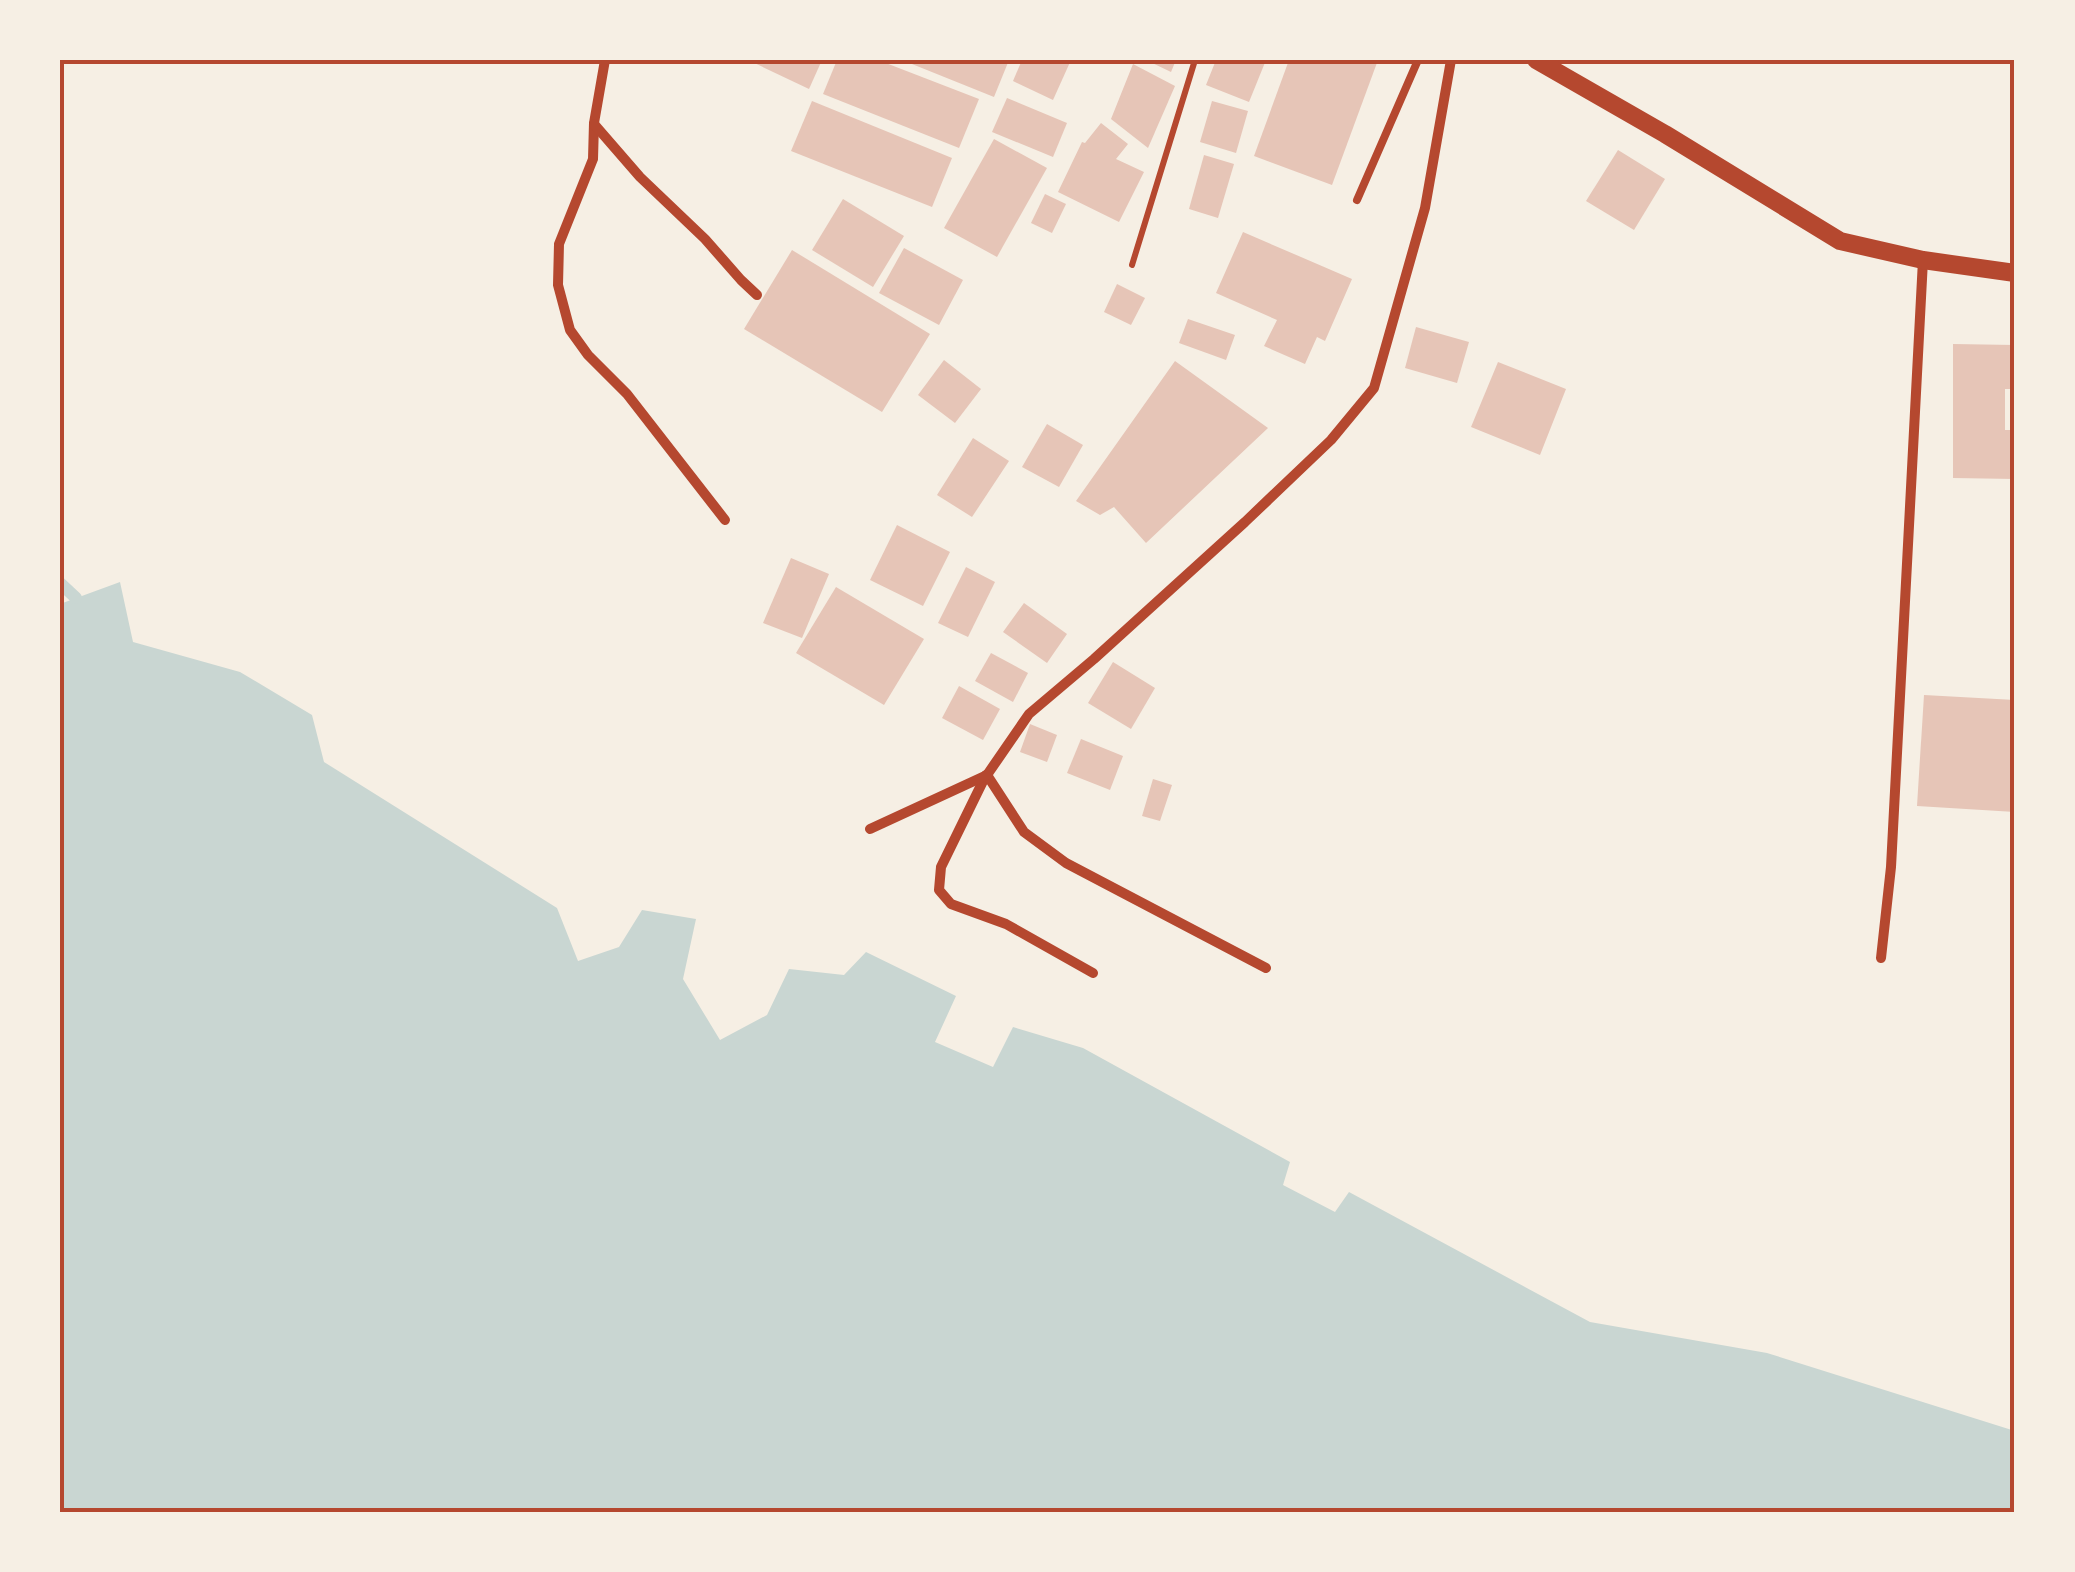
<svg xmlns="http://www.w3.org/2000/svg" width="2075" height="1572" font-family="'Asap Condensed',sans-serif">
<rect width="100%" height="100%" fill="#f6efe4"/>
<path fill="#c9d6d2" d="M 120,582 L 133,642 L 240,672 L 312,715 L 324,762 L 557,908 L 578,961 L 619,947 L 642,910 L 696,919 L 683,979 L 720,1040 L 767,1015 L 789,969 L 844,975 L 866,952 L 956,996 L 935,1042 L 993,1067 L 1013,1027 L 1083,1048 L 1290,1162 L 1283,1185 L 1335,1212 L 1349,1192 L 1590,1322 L 1767,1353 L 2015,1431 L 2015,1512 L 60,1512 L 60,604 Z"/>
<g fill="none" stroke-linecap="round" stroke-linejoin="round">
<path stroke="#c9d6d2" stroke-width="12" d="M 60,583 L 76,598"/>
</g>
<g fill="#e6c5b7">
<path d="M 748,60 L 822,60 L 809,89 Z"/>
<path d="M 837,60 L 878,60 L 979,99 L 959,148 L 823,94 Z"/>
<path d="M 902,60 L 1009,60 L 994,97 Z"/>
<path d="M 1022,60 L 1071,60 L 1053,100 L 1013,81 Z"/>
<path d="M 1146,60 L 1176,60 L 1171,72 Z"/>
<path d="M 1216,60 L 1266,60 L 1249,102 L 1206,85 Z"/>
<path d="M 1289,60 L 1378,60 L 1332,185 L 1254,156 Z"/>
<path d="M 1133,64 L 1175,86 L 1148,148 L 1111,119 Z"/>
<path d="M 1007,98 L 1067,123 L 1053,157 L 992,132 Z"/>
<path d="M 812,101 L 952,158 L 932,207 L 791,151 Z"/>
<path d="M 1212,101 L 1248,111 L 1236,153 L 1200,142 Z"/>
<path d="M 1101,123 L 1128,144 L 1116,159 L 1144,172 L 1119,222 L 1058,192 L 1082,142 L 1085,143 Z"/>
<path d="M 994,139 L 1047,168 L 997,257 L 944,228 Z"/>
<path d="M 1618,150 L 1665,179 L 1634,230 L 1586,201 Z"/>
<path d="M 1204,155 L 1234,164 L 1218,218 L 1189,209 Z"/>
<path d="M 1045,194 L 1066,204 L 1052,233 L 1031,223 Z"/>
<path d="M 843,199 L 904,236 L 873,287 L 812,250 Z"/>
<path d="M 1243,232 L 1352,279 L 1325,341 L 1317,337 L 1305,364 L 1264,346 L 1277,320 L 1216,293 Z"/>
<path d="M 904,248 L 963,280 L 939,325 L 879,293 Z"/>
<path d="M 792,250 L 930,334 L 882,412 L 744,329 Z"/>
<path d="M 1117,284 L 1145,298 L 1131,325 L 1104,312 Z"/>
<path d="M 1188,319 L 1235,335 L 1226,360 L 1179,343 Z"/>
<path d="M 1416,327 L 1469,342 L 1457,383 L 1405,368 Z"/>
<path d="M 1953,344 L 2015,345 L 2015,389 L 2005,389 L 2005,430 L 2015,430 L 2015,479 L 1953,478 Z"/>
<path d="M 944,360 L 981,389 L 955,423 L 918,395 Z"/>
<path d="M 1175,361 L 1268,428 L 1146,543 L 1114,507 L 1100,515 L 1076,501 Z"/>
<path d="M 1498,362 L 1566,389 L 1540,455 L 1471,427 Z"/>
<path d="M 1047,424 L 1083,445 L 1059,487 L 1022,467 Z"/>
<path d="M 973,438 L 1009,461 L 972,517 L 937,495 Z"/>
<path d="M 897,525 L 950,552 L 923,606 L 870,580 Z"/>
<path d="M 791,558 L 829,574 L 802,638 L 763,623 Z"/>
<path d="M 966,567 L 995,582 L 968,637 L 938,623 Z"/>
<path d="M 836,587 L 924,639 L 884,705 L 796,653 Z"/>
<path d="M 1024,603 L 1067,634 L 1047,663 L 1003,632 Z"/>
<path d="M 991,653 L 1028,673 L 1013,702 L 975,681 Z"/>
<path d="M 1113,662 L 1155,688 L 1131,729 L 1088,703 Z"/>
<path d="M 959,686 L 1000,709 L 983,740 L 942,718 Z"/>
<path d="M 1924,695 L 2015,700 L 2015,812 L 1917,806 Z"/>
<path d="M 1030,724 L 1057,735 L 1047,762 L 1020,752 Z"/>
<path d="M 1081,739 L 1123,756 L 1110,790 L 1067,773 Z"/>
<path d="M 1153,779 L 1172,785 L 1160,821 L 1142,816 Z"/>
</g>
<g fill="none" stroke-linecap="round" stroke-linejoin="round">
<path stroke="#b5482f" stroke-width="6" d="M 1132,265 L 1195,60"/>
<path stroke="#b5482f" stroke-width="8" d="M 1357,200 L 1418,60"/>
<g stroke="#b5482f" stroke-width="10">
<path d="M 605,60 L 594,123 L 593,159 L 559,244 L 558,285 L 570,330 L 588,355 L 627,394 L 725,520"/>
<path d="M 594,124 L 640,177 L 705,239 L 741,280 L 757,295"/>
<path d="M 986,775 L 941,867 L 939,890 L 951,904 L 1006,924 L 1093,973"/>
<path d="M 987,775 L 1024,832 L 1066,863 L 1266,968"/>
<path d="M 870,829 L 987,775 L 1029,714 L 1094,659 L 1245,522 L 1331,440 L 1374,388 L 1425,208 L 1451,60"/>
<path d="M 1881,958 L 1891,867 L 1923,260"/>
</g>
<path stroke="#b5482f" stroke-width="18" d="M 1536,60 L 1665,134 L 1840,241 L 1923,260 L 2015,273"/>
</g>
<rect width="2075" height="1572" fill="none" stroke="#f6efe4" stroke-width="125"/>
<rect x="62" y="62" width="1950" height="1448" fill="none" stroke="#b5482f" stroke-width="4"/>
</svg>
